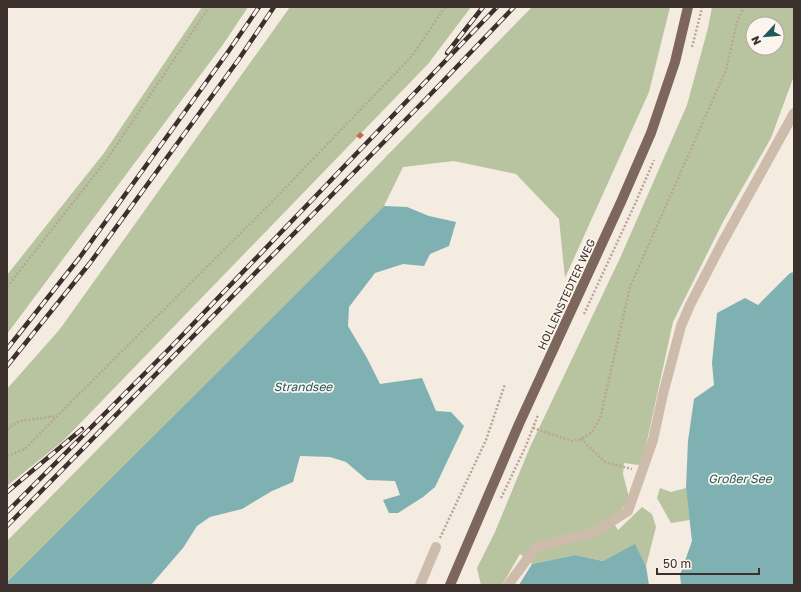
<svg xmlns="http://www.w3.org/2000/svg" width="801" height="592" font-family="'Golos Text',sans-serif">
<rect width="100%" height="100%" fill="#f4ebe1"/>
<g fill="#b8c4a0" fill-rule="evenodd">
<path d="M 202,7 L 248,7 L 222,46 L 7,334 L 7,275 L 104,153 Z"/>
<path d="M 290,7 L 471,7 L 428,64 L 63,441 L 7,486 L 7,389 L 60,329 Z"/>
<path d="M 532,7 L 670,7 L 649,92 L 565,278 L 559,219 L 516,174 L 454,161 L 403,167 L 384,206 L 7,582 L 7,541 L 339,205 Z"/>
<path d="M 712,7 L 794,7 L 794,76 L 771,138 L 724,220 L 673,322 L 642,464 L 638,465 L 624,463 L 623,474 L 630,501 L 611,519 L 618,530 L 642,507 L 652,514 L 656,527 L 646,566 L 635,545 L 603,561 L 575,555 L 532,564 L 520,554 L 502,585 L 481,585 L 477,568 L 495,532 L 530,447 L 621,256 L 687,105 L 708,28 ZM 753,24 L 777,24 L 777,48 L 753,48 Z"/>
<path d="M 660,488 L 671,492 L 686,488 L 690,520 L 671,523 L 657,498 Z"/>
</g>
<g fill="#7fb0b2">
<path d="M 384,206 L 407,207 L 429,216 L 456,222 L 449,246 L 430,254 L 424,266 L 403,264 L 375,273 L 349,307 L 348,326 L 367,358 L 380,384 L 422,378 L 436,411 L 451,412 L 464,426 L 435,487 L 423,497 L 398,513 L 389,513 L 383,500 L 400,495 L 395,481 L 367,480 L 346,462 L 330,457 L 300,456 L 293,482 L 272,491 L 242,509 L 210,517 L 197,526 L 183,548 L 151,585 L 7,585 L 7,582 Z"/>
<path d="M 794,272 L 794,585 L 681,585 L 680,575 L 692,541 L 686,488 L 688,441 L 694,399 L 714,385 L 712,363 L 717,313 L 745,298 L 758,305 L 790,273 Z"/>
<path d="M 635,544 L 646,566 L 649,585 L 519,585 L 532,564 L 575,555 L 603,561 Z"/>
</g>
<path fill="#c8694b" d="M 360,132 L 364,135 L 360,139 L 356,136 Z"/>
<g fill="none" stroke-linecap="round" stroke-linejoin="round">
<g stroke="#b9a596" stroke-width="2.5" stroke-dasharray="2 2" stroke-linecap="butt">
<path d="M 692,47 L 700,16 L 702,7"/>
<path d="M 7,287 L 108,158 L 209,7"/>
<path d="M 584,314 L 635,204 L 654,160"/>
<path d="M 533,428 L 572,441 L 581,439 L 591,433 L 600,419 L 630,287 L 726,70 L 737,22 L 744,7"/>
<path d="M 7,429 L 19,421 L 57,416"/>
<path d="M 581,439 L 605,462 L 632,469"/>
<path d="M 7,456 L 25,449 L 57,416 L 267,207 L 412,56 L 445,7"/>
<path d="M 501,498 L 525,448 L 538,415"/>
<path d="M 440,538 L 486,440 L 505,384"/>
</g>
<g stroke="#cdbbac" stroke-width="10">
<path d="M 420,585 L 436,547"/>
<path d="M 508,585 L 536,547 L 595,532 L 628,511 L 653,440 L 663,394 L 681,326 L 690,305 L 721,245 L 794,113"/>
</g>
<path stroke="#7d675c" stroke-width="10" d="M 450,585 L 519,424 L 621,202 L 651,133 L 675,62 L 688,7"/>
<g stroke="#3b302b" stroke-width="4.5">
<g id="rail">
<path d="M 447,53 L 483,7"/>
<path d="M 7,349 L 80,257 L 228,52 L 259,7"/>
<path d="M 7,366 L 90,263 L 239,59 L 274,7"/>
<path d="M 7,492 L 82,429"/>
<path d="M 7,512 L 171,347 L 497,7"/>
<path d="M 7,526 L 426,99 L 514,7"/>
</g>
</g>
<use href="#rail" stroke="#fbf5ee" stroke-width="3" stroke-dasharray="9" stroke-linecap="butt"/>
</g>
<g text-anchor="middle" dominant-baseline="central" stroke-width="3.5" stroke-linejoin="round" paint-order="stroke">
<g font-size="11" fill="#3b302b" stroke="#fbf5ee">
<text transform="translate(566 294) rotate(-65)">HOLLENSTEDTER WEG</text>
</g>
<g font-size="12" font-style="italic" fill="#1f5a5e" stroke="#fbf5ee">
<text x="303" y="386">Strandsee</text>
<text x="740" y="478">Großer See</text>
</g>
</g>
<rect width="801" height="592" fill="none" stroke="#3b302b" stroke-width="16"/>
<g transform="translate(765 36) rotate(244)"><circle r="19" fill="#fbf5ee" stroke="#aea6a0"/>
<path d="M0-3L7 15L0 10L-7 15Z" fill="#1f5a5e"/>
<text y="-6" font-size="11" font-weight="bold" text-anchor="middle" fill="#3b302b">N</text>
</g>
<path d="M657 568v6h102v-6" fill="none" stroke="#3b302b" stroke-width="2"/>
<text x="663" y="568" font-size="12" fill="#3b302b" stroke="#fbf5ee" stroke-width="3" paint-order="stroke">50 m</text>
</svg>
